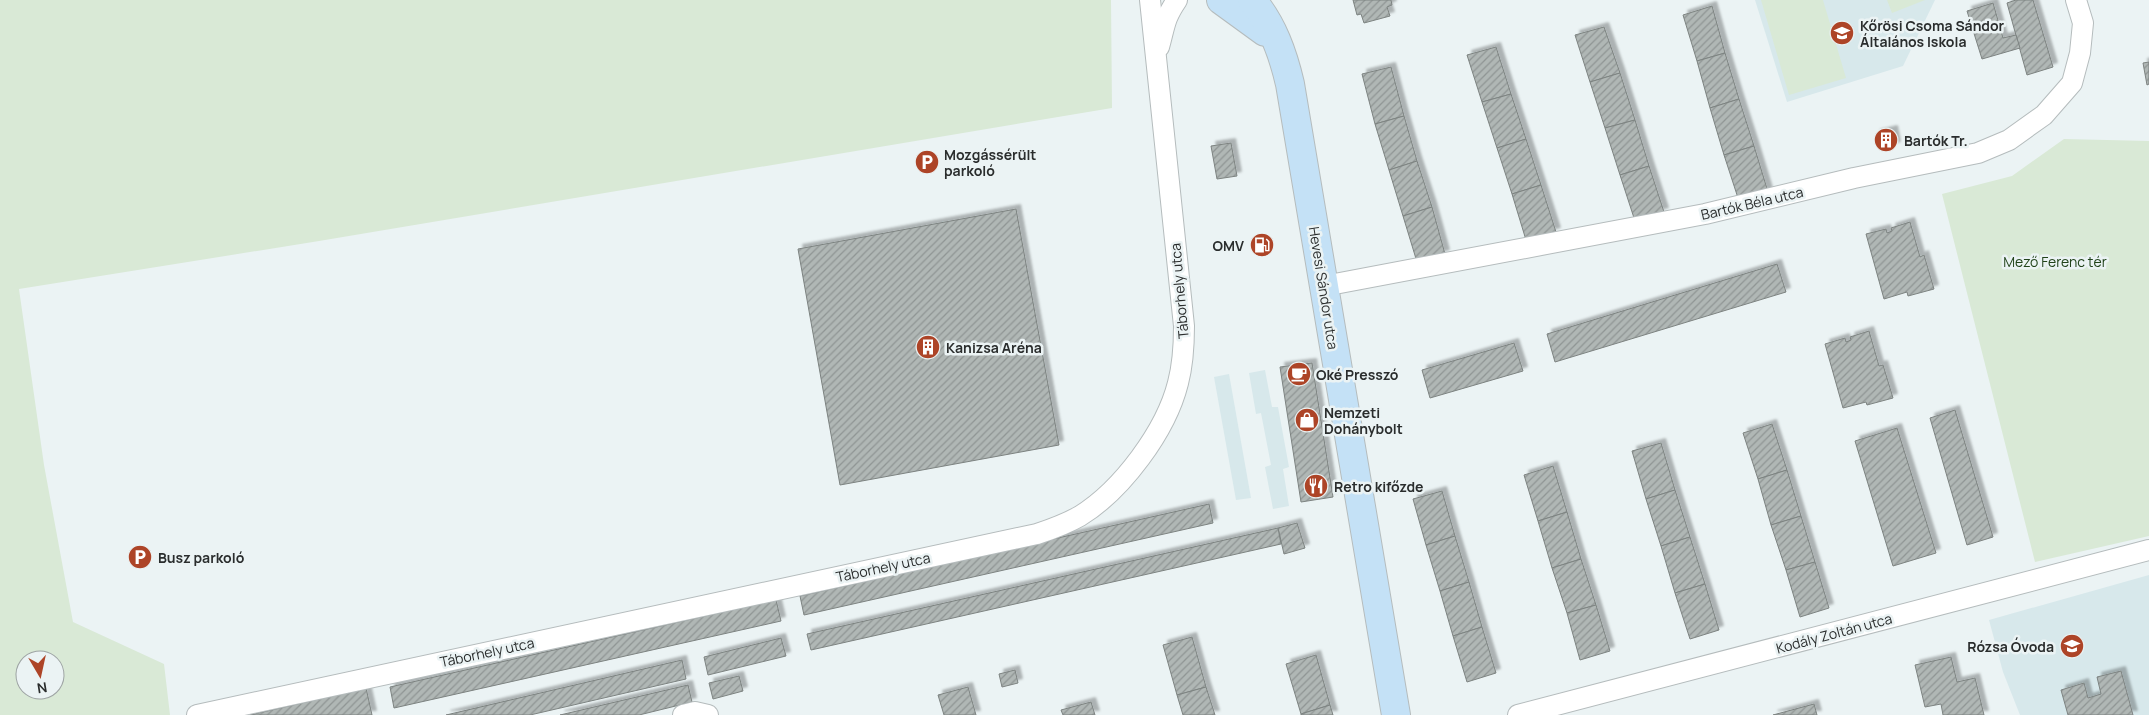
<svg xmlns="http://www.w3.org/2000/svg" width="2149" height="715" font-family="Manrope,sans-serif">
<defs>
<pattern id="building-hatch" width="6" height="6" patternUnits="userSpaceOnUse" patternTransform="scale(1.25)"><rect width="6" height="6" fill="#b0b7b5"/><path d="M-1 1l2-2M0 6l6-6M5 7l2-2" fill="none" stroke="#8f9594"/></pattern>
<filter id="shadow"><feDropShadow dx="4.5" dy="-4.5" stdDeviation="1" flood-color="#0004"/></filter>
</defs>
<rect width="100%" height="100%" fill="#ebf3f4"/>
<g fill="#d7e8eb">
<path d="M 1755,0 L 1935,0 L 1903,66 L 1787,102 Z"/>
<path d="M 1265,370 L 1272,407 L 1278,407 L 1289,467 L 1283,469 L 1289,506 L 1273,509 L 1265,467 L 1271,465 L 1261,413 L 1256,414 L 1249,373 Z"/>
<path d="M 1229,374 L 1251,498 L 1236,500 L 1214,377 Z"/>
<path d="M 2149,575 L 2149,715 L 2020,715 L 2003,672 L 1989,620 Z"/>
</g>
<g fill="#d9e9d6" fill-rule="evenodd">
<path d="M 0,0 L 1111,0 L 1112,108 L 319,241 L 19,289 L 44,465 L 73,622 L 164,664 L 170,715 L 0,715 ZM 25,660 L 55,660 L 55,690 L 25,690 Z"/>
<path d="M 1761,0 L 1823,0 L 1846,78 L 1789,95 Z"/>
<path d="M 1887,0 L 1925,0 L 1892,13 Z"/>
<path d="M 2064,139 L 2149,141 L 2149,536 L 2035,562 L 1942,194 L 2012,176 Z"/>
</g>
<g fill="url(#building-hatch)" stroke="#7d8381" filter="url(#shadow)">
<path d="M 1353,0 L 1391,0 L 1392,5 L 1387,7 L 1390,16 L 1364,23 L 1361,14 L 1357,15 Z"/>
<path d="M 2016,0 L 2033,0 L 2053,67 L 2027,75 L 2007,3 Z"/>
<path d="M 1993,3 L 2003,38 L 2016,35 L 2020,48 L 1982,59 L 1967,11 Z"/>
<path d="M 1712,6 L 1725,53 L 1697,61 L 1683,15 Z"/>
<path d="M 1604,27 L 1620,73 L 1590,82 L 1575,35 Z"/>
<path d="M 1496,47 L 1511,94 L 1482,102 L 1467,55 Z"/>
<path d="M 1725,53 L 1739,99 L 1710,108 L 1697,61 Z"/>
<path d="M 2149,62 L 2149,84 L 2147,85 L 2143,63 Z"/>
<path d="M 1391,67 L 1404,116 L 1375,124 L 1362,74 Z"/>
<path d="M 1620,73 L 1635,120 L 1605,128 L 1590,82 Z"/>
<path d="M 1511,94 L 1526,139 L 1497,148 L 1482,102 Z"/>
<path d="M 1739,99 L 1754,146 L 1724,155 L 1710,108 Z"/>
<path d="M 1404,116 L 1417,161 L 1389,170 L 1375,124 Z"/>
<path d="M 1635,120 L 1649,166 L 1620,175 L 1605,128 Z"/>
<path d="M 1893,130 L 1896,146 L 1879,149 L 1876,134 Z"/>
<path d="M 1526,139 L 1541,185 L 1512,194 L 1497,148 Z"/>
<path d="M 1231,143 L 1237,176 L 1217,179 L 1211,146 Z"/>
<path d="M 1754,146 L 1768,192 L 1739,201 L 1724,155 Z"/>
<path d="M 1417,161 L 1432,207 L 1403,216 L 1389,170 Z"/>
<path d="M 1649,166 L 1664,212 L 1635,221 L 1620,175 Z"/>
<path d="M 1541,185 L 1556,232 L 1526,240 L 1512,194 Z"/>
<path d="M 1432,207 L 1445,254 L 1417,262 L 1403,216 Z"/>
<path d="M 1016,209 L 1059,445 L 840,485 L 798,249 Z"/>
<path d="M 1910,222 L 1920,257 L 1924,255 L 1934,289 L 1908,296 L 1907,292 L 1884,299 L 1866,234 L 1886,229 L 1887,233 L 1892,231 L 1891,228 Z"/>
<path d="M 1777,264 L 1786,292 L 1555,362 L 1547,334 Z"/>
<path d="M 1869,331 L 1879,366 L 1883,365 L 1893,398 L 1867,405 L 1866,402 L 1843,408 L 1825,344 L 1845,338 L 1846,342 L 1851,340 L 1850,337 Z"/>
<path d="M 1514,343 L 1523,371 L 1430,398 L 1422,370 Z"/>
<path d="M 1312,363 L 1333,497 L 1301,502 L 1280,367 Z"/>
<path d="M 1955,410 L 1993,537 L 1967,545 L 1930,418 Z"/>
<path d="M 1772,424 L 1787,470 L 1758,479 L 1743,433 Z"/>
<path d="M 1897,428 L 1936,553 L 1893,566 L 1855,441 Z"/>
<path d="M 1661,443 L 1675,490 L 1646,499 L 1632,451 Z"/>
<path d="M 1553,466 L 1567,512 L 1538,521 L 1524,475 Z"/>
<path d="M 1787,470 L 1801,516 L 1771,525 L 1758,479 Z"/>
<path d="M 1675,490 L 1690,537 L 1661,546 L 1646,499 Z"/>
<path d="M 1442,491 L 1455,536 L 1426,545 L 1413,499 Z"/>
<path d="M 1209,504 L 1213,523 L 804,615 L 800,596 Z"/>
<path d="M 1567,512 L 1581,559 L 1552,568 L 1538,521 Z"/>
<path d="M 1801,516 L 1815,562 L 1786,570 L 1771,525 Z"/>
<path d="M 1297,523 L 1305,548 L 1284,554 L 1278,528 Z"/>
<path d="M 1278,528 L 1281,544 L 811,650 L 807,634 Z"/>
<path d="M 1455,536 L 1469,582 L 1440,591 L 1426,545 Z"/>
<path d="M 1690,537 L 1705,584 L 1675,593 L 1661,546 Z"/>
<path d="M 1581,559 L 1596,605 L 1567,613 L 1552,568 Z"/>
<path d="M 1815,562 L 1829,608 L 1800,617 L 1786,570 Z"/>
<path d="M 1469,582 L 1482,627 L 1453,636 L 1440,591 Z"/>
<path d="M 1705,584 L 1719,630 L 1690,639 L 1675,593 Z"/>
<path d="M 776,600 L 781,621 L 394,708 L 390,687 Z"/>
<path d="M 1596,605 L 1610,651 L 1580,660 L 1567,613 Z"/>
<path d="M 1482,627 L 1496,673 L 1467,682 L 1453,636 Z"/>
<path d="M 1192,637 L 1206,687 L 1177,695 L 1163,645 Z"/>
<path d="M 781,638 L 786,656 L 708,675 L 704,657 Z"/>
<path d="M 1316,655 L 1330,705 L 1301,714 L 1286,664 Z"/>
<path d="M 1951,657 L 1957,682 L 1975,678 L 1984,715 L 1943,715 L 1941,704 L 1925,707 L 1915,665 Z"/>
<path d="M 682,660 L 686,679 L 530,715 L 446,715 Z"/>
<path d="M 1015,670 L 1018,683 L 1002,687 L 999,674 Z"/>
<path d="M 2121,671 L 2133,715 L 2068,715 L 2061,690 L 2084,683 L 2088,698 L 2101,694 L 2097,677 Z"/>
<path d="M 739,676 L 743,691 L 713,699 L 709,683 Z"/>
<path d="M 688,685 L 692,702 L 639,715 L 560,715 Z"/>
<path d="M 968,687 L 976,715 L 944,715 L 938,695 Z"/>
<path d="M 1206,687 L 1215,715 L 1183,715 L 1177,695 Z"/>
<path d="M 366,688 L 372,715 L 250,715 Z"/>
<path d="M 1091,702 L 1095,715 L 1063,715 L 1061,710 Z"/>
<path d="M 1814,704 L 1817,715 L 1773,715 Z"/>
<path d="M 1330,705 L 1333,715 L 1301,715 L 1301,714 Z"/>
</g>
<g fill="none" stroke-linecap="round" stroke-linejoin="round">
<g stroke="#b5bcbd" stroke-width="22">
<g id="minor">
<path d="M 1159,47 C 1165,26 1164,19 1177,0"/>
<path d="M 1324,286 L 1705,214 L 1854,178 L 1978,153 L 2009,140 L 2044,115 L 2072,83 L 2080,53 L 2083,23 L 2076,0"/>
<path d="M 197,715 L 1037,534 C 1052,529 1066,524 1080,516 C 1122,490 1166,431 1178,383 C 1183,364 1184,346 1184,326 L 1150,0"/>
<path d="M 683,715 L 695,712 L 708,715"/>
<path d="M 1518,715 L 2149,550"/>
</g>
</g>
<g stroke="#b5bcbd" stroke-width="30">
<g id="secondary">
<path d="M 1221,0 L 1265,32"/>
<path d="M 1252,0 C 1273,25 1283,54 1290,84 L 1396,715"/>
</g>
</g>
<use href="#minor" stroke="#fff" stroke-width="20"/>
<use href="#secondary" stroke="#c4e1f6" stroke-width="28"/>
</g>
<defs>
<g id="school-disc" transform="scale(1.25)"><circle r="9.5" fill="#ad4427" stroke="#ebf3f4"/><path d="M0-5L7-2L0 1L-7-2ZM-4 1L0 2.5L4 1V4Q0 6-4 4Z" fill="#fff"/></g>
<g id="building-disc" transform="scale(1.25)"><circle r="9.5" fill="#ad4427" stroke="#ebf3f4"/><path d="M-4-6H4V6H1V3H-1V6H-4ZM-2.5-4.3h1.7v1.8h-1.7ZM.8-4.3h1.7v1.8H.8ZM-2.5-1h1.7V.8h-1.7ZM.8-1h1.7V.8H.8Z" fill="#fff"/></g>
<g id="parking-disc" transform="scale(1.25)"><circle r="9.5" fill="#ad4427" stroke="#ebf3f4"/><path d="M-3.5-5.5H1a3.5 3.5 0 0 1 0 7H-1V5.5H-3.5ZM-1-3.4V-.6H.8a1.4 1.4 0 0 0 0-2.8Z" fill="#fff"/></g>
<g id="fuel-disc" transform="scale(1.25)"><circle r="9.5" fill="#ad4427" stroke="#ebf3f4"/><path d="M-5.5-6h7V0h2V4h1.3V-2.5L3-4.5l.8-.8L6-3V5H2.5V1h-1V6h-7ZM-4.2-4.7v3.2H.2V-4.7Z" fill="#fff"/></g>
<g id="cafe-disc" transform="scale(1.25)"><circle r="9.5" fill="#ad4427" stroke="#ebf3f4"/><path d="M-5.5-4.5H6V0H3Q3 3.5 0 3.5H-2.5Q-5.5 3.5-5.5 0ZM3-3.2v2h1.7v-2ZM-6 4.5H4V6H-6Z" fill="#fff"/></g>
<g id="shop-disc" transform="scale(1.25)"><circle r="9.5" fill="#ad4427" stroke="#ebf3f4"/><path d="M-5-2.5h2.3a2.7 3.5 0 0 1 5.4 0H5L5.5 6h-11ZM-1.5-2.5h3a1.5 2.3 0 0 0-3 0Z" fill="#fff"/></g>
<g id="restaurant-disc" transform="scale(1.25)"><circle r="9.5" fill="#ad4427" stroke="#ebf3f4"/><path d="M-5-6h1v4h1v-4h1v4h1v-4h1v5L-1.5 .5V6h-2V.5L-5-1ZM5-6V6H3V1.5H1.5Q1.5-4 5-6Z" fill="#fff"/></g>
</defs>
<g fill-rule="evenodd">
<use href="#school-disc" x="1842" y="33"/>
<use href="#building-disc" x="1886" y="140"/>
<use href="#parking-disc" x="927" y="162"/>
<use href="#fuel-disc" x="1262" y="245"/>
<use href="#building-disc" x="928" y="347"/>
<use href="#cafe-disc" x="1299" y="374"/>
<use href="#shop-disc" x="1307" y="420"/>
<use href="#restaurant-disc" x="1316" y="486"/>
<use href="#parking-disc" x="140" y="557"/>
<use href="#school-disc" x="2072" y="646"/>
</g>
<g text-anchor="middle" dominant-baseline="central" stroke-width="5" stroke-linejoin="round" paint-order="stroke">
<g font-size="14" font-weight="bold" fill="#2a2d2d" stroke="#ebf3f4" text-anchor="start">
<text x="1860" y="25">Kőrösi Csoma Sándor<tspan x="1860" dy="16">Általános Iskola</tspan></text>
<text x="1904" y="140">Bartók Tr.</text>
<text x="944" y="154">Mozgássérült<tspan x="944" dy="16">parkoló</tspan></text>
<text x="1244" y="245" text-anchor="end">OMV</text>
<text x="946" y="347">Kanizsa Aréna</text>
<text x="1316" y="374">Oké Presszó</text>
<text x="1324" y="412">Nemzeti<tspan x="1324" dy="16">Dohánybolt</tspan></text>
<text x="1334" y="486">Retro kifőzde</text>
<text x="158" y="557">Busz parkoló</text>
<text x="2054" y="646" text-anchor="end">Rózsa Óvoda</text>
</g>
<g font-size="14" fill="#2a2d2d" stroke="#ebf3f4">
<text transform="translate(1752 203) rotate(-13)">Bartók Béla utca</text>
<text transform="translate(1324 288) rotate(81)">Hevesi Sándor utca</text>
<text transform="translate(1179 291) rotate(-95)">Táborhely utca</text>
<text transform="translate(883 567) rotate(-12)">Táborhely utca</text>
<text transform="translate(1834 633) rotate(-15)">Kodály Zoltán utca</text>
<text transform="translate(487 652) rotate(-12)">Táborhely utca</text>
</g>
<g font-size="14" fill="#21431a" stroke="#ebf3f4">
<text x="2055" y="261">Mező Ferenc tér</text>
</g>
</g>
<g transform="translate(40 675) rotate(171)"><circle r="24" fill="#ebf3f4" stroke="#9ea4a4"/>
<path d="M0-4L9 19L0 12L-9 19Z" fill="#ad4427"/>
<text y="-8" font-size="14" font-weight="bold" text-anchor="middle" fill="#2a2d2d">N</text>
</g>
</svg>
